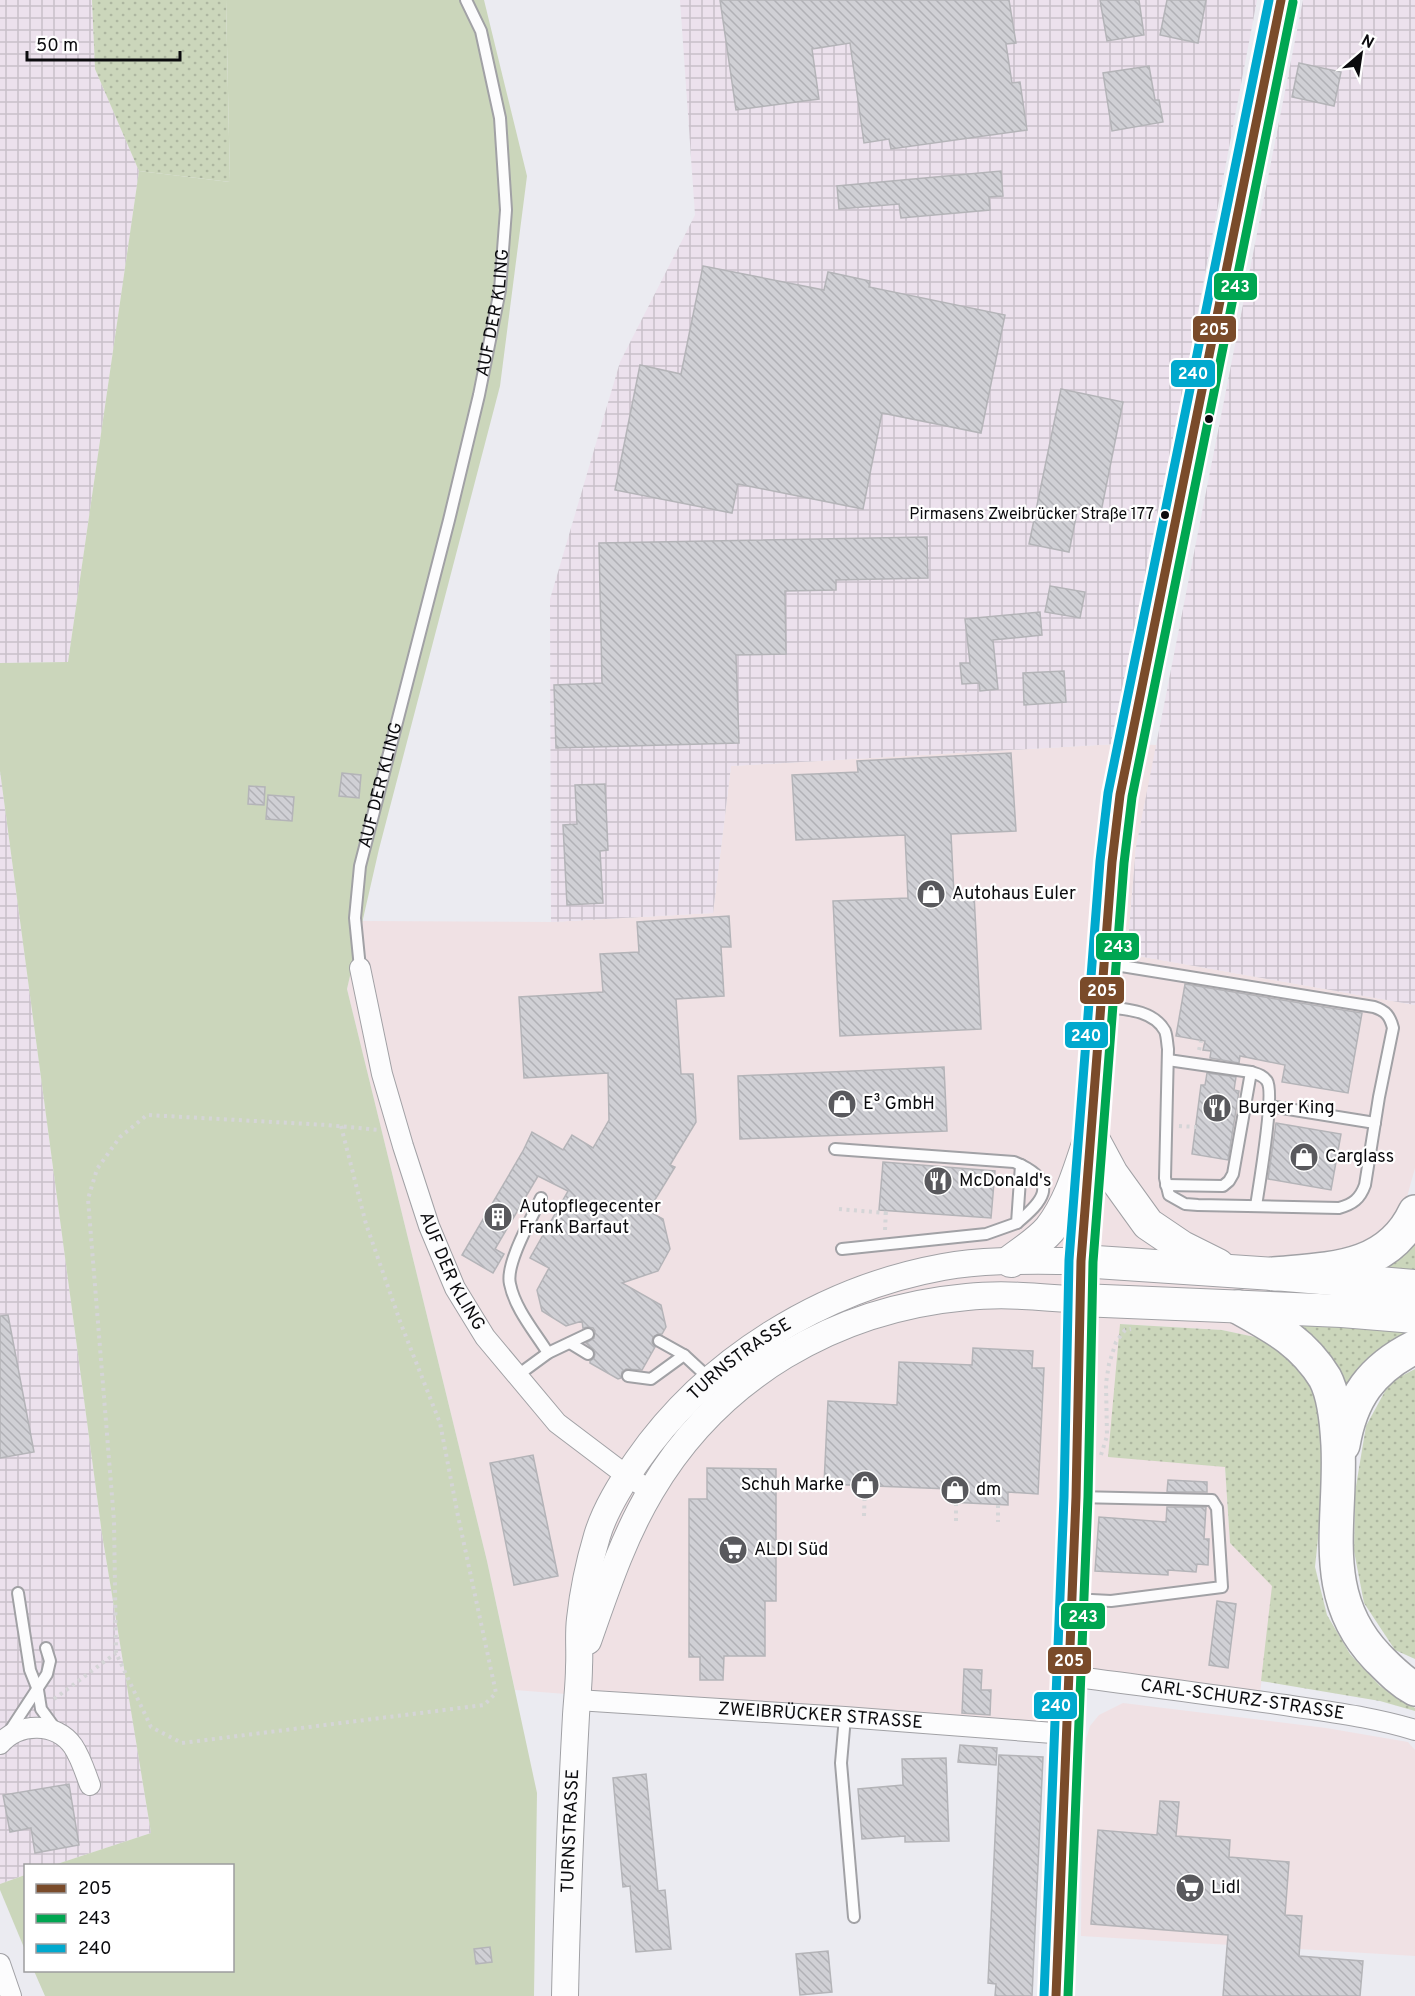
<svg xmlns="http://www.w3.org/2000/svg" width="1415" height="1996" font-family="Overpass,sans-serif">
<defs>
<pattern id="industrial-grid" width="8" height="8" patternUnits="userSpaceOnUse" patternTransform="scale(1.5)"><rect width="8" height="8" fill="#ece1ed"/><path d="M0 4h8M4 0v8" fill="none" stroke="#c9c0ca"/></pattern>
<pattern id="grass-dots" width="8" height="8" patternUnits="userSpaceOnUse" patternTransform="scale(1.5)"><rect width="8" height="8" fill="#cbd6bb"/><path d="M2 2h.1M6 6h.1" fill="none" stroke="#adb6a0" stroke-width="1.8" stroke-linecap="round"/></pattern>
<pattern id="building-back-hatch" width="6" height="6" patternUnits="userSpaceOnUse" patternTransform="scale(1.5)"><rect width="6" height="6" fill="#d0d0d5"/><path d="M-1 5l2 2M0 0l6 6M5-1l2 2" fill="none" stroke="#b1b1b6"/></pattern>
</defs>
<rect width="100%" height="100%" fill="#ebebf1"/>
<g fill="#f0e1e4">
<path d="M 1116,744 L 1157,745 L 1136,847 L 1127,954 L 1415,1005 L 1415,1168 L 1407,1197 L 1415,1202 L 1415,1273 L 1269,1340 L 1222,1330 L 1120,1324 L 1225,1466 L 1230,1543 L 1273,1586 L 1258,1710 L 1082,1688 L 1079,1734 L 515,1690 L 487,1561 L 347,989 L 362,921 L 551,922 L 713,913 L 731,766 Z"/>
<path d="M 1123,1703 L 1326,1728 L 1408,1742 L 1415,1750 L 1415,1956 L 1081,1936 L 1082,1828 L 1086,1739 L 1090,1726 L 1099,1715 Z"/>
</g>
<g fill="url(#industrial-grid)">
<path d="M 0,0 L 92,0 L 95,69 L 139,171 L 68,662 L 0,663 Z"/>
<path d="M 680,0 L 1257,0 L 1116,744 L 731,766 L 713,913 L 551,922 L 550,599 L 620,362 L 695,215 Z"/>
<path d="M 1303,0 L 1415,0 L 1415,1005 L 1127,954 L 1136,847 Z"/>
<path d="M 0,771 L 102,1534 L 151,1833 L 54,1865 L 26,1866 L 25,1875 L 0,1884 Z"/>
</g>
<g fill="url(#grass-dots)">
<path d="M 92,0 L 226,0 L 230,182 L 139,171 L 95,69 Z"/>
<path d="M 1415,1237 L 1415,1273 L 1367,1267 Z"/>
<path d="M 1120,1324 L 1222,1330 L 1269,1340 L 1317,1386 L 1323,1429 L 1322,1500 L 1315,1567 L 1327,1615 L 1350,1654 L 1380,1686 L 1415,1708 L 1415,1711 L 1380,1701 L 1261,1681 L 1272,1586 L 1230,1543 L 1225,1467 L 1108,1457 Z"/>
<path d="M 1290,1324 L 1415,1330 L 1343,1400 Z"/>
<path d="M 1415,1369 L 1415,1659 L 1395,1650 L 1364,1603 L 1354,1551 L 1355,1492 L 1366,1426 L 1390,1382 Z"/>
</g>
<g fill="#cbd6bb">
<path d="M 226,0 L 484,0 L 527,176 L 500,386 L 379,849 L 347,989 L 487,1561 L 537,1793 L 534,1996 L 45,1996 L 34,1971 L 232,1970 L 232,1866 L 54,1865 L 151,1833 L 102,1534 L 0,771 L 0,663 L 68,662 L 139,171 L 230,182 Z"/>
<path d="M 25,1875 L 26,1875 L 25,1950 L 0,1890 L 0,1884 Z"/>
</g>
<g fill="url(#building-back-hatch)" stroke="#b4b4b8" stroke-width="1.5">
<path d="M 720,0 L 1009,0 L 1016,43 L 1006,44 L 1012,83 L 1020,82 L 1027,130 L 891,149 L 889,139 L 864,143 L 850,43 L 812,49 L 819,99 L 736,110 Z"/>
<path d="M 1100,0 L 1139,0 L 1144,35 L 1107,41 Z"/>
<path d="M 1167,0 L 1206,0 L 1198,43 L 1160,35 Z"/>
<path d="M 1299,63 L 1341,72 L 1334,106 L 1292,97 Z"/>
<path d="M 1149,66 L 1155,100 L 1159,100 L 1163,122 L 1112,131 L 1103,73 Z"/>
<path d="M 1001,171 L 1003,196 L 989,197 L 990,210 L 901,218 L 899,204 L 839,209 L 837,186 Z"/>
<path d="M 703,266 L 824,290 L 828,272 L 870,281 L 869,287 L 1005,315 L 981,433 L 882,413 L 863,509 L 738,484 L 732,513 L 615,490 L 640,365 L 681,374 Z"/>
<path d="M 1061,389 L 1123,402 L 1101,512 L 1078,507 L 1069,552 L 1029,544 Z"/>
<path d="M 927,537 L 928,578 L 836,580 L 836,590 L 785,591 L 786,654 L 736,655 L 739,743 L 556,748 L 554,685 L 602,683 L 599,543 Z"/>
<path d="M 1050,586 L 1085,592 L 1080,618 L 1045,612 Z"/>
<path d="M 1040,612 L 1042,635 L 993,640 L 998,689 L 980,691 L 979,683 L 962,684 L 960,663 L 970,663 L 965,619 Z"/>
<path d="M 1064,671 L 1066,702 L 1024,705 L 1023,673 Z"/>
<path d="M 1011,753 L 1016,831 L 951,834 L 954,895 L 974,894 L 981,1029 L 840,1036 L 833,901 L 908,898 L 905,835 L 796,840 L 792,775 L 858,772 L 857,761 Z"/>
<path d="M 342,773 L 361,775 L 359,798 L 339,796 Z"/>
<path d="M 605,784 L 608,850 L 600,851 L 603,903 L 567,905 L 563,825 L 577,824 L 575,785 Z"/>
<path d="M 249,786 L 265,787 L 264,805 L 248,804 Z"/>
<path d="M 268,795 L 294,797 L 292,821 L 266,819 Z"/>
<path d="M 729,916 L 731,947 L 721,947 L 724,996 L 676,999 L 681,1074 L 693,1074 L 696,1122 L 670,1165 L 675,1167 L 648,1211 L 663,1219 L 670,1249 L 658,1271 L 622,1283 L 661,1305 L 666,1327 L 662,1334 L 658,1334 L 653,1337 L 652,1342 L 655,1347 L 642,1370 L 626,1369 L 622,1372 L 621,1378 L 618,1379 L 590,1363 L 590,1361 L 594,1358 L 595,1354 L 594,1350 L 586,1343 L 594,1338 L 595,1331 L 593,1328 L 588,1327 L 583,1328 L 582,1321 L 566,1326 L 542,1311 L 537,1290 L 549,1268 L 530,1258 L 568,1191 L 538,1176 L 495,1249 L 504,1254 L 493,1273 L 462,1255 L 523,1151 L 532,1132 L 563,1150 L 572,1135 L 593,1148 L 609,1120 L 608,1073 L 524,1078 L 519,997 L 603,992 L 600,954 L 639,952 L 637,922 Z"/>
<path d="M 1185,984 L 1362,1013 L 1348,1093 L 1282,1082 L 1285,1065 L 1240,1056 L 1239,1063 L 1210,1058 L 1211,1051 L 1203,1050 L 1205,1041 L 1176,1036 Z"/>
<path d="M 944,1067 L 947,1131 L 740,1139 L 738,1076 Z"/>
<path d="M 1207,1073 L 1236,1077 L 1234,1090 L 1239,1091 L 1228,1160 L 1192,1154 L 1201,1085 L 1205,1085 Z"/>
<path d="M 1276,1123 L 1341,1134 L 1331,1190 L 1268,1179 Z"/>
<path d="M 883,1162 L 995,1171 L 991,1218 L 879,1210 Z"/>
<path d="M 8,1315 L 34,1452 L 0,1458 L 0,1316 Z"/>
<path d="M 973,1348 L 1033,1351 L 1032,1368 L 1044,1368 L 1038,1494 L 1008,1492 L 1008,1505 L 949,1502 L 950,1489 L 824,1484 L 828,1401 L 897,1405 L 899,1362 L 972,1365 Z"/>
<path d="M 533,1455 L 558,1576 L 514,1585 L 490,1463 Z"/>
<path d="M 707,1468 L 776,1469 L 776,1601 L 765,1601 L 765,1656 L 724,1656 L 723,1680 L 700,1680 L 700,1657 L 689,1657 L 689,1499 L 707,1499 Z"/>
<path d="M 1168,1480 L 1207,1482 L 1207,1492 L 1167,1492 Z"/>
<path d="M 1167,1507 L 1206,1507 L 1204,1539 L 1209,1539 L 1208,1565 L 1197,1564 L 1196,1572 L 1168,1570 L 1168,1575 L 1095,1571 L 1099,1517 L 1166,1522 Z"/>
<path d="M 1217,1601 L 1236,1604 L 1228,1668 L 1209,1665 Z"/>
<path d="M 964,1669 L 982,1670 L 981,1690 L 991,1690 L 990,1715 L 962,1713 Z"/>
<path d="M 960,1745 L 997,1748 L 996,1765 L 958,1762 Z"/>
<path d="M 999,1755 L 1043,1757 L 1032,1996 L 995,1996 L 996,1984 L 988,1983 Z"/>
<path d="M 946,1758 L 949,1841 L 905,1842 L 905,1836 L 862,1839 L 858,1789 L 903,1785 L 902,1759 Z"/>
<path d="M 646,1774 L 658,1891 L 665,1890 L 671,1949 L 636,1952 L 630,1886 L 623,1887 L 613,1778 Z"/>
<path d="M 69,1784 L 79,1845 L 35,1853 L 31,1828 L 10,1832 L 3,1795 Z"/>
<path d="M 1160,1801 L 1179,1802 L 1176,1836 L 1230,1840 L 1229,1857 L 1289,1862 L 1285,1915 L 1302,1916 L 1299,1956 L 1363,1961 L 1360,1996 L 1223,1996 L 1228,1935 L 1091,1924 L 1098,1830 L 1157,1835 Z"/>
<path d="M 490,1947 L 492,1962 L 476,1964 L 474,1949 Z"/>
<path d="M 828,1951 L 832,1992 L 800,1995 L 796,1954 Z"/>
</g>
<g fill="none" stroke-linecap="round" stroke-linejoin="round">
<g stroke="#a1a1a5" stroke-width="14">
<g id="service">
<path id="s1" d="M 360,968 L 355,918 L 360,866 L 449,520 L 479,395 L 500,290 L 506,210 L 500,118 L 481,31 L 466,0"/>
<path d="M 1100,1006 C 1122,1009 1153,1009 1165,1031 C 1167,1036 1167,1043 1168,1049 L 1165,1178 L 1169,1195 L 1185,1204 L 1198,1205 L 1339,1208 C 1353,1204 1360,1199 1365,1185 L 1379,1097 L 1393,1028 C 1390,1016 1386,1011 1374,1007 L 1103,963"/>
<path d="M 1168,1060 L 1251,1072 C 1257,1074 1263,1075 1267,1081 C 1275,1093 1259,1186 1256,1206"/>
<path d="M 1269,1106 L 1375,1123"/>
<path d="M 835,1149 L 1014,1162 L 1021,1165 L 1017,1223 L 986,1234 L 842,1249"/>
<path d="M 1166,1185 L 1223,1186 L 1229,1181 L 1233,1174 L 1251,1072"/>
<path d="M 541,1198 C 532,1218 505,1264 510,1284 C 515,1309 535,1332 548,1353"/>
<path d="M 1017,1223 C 1042,1202 1059,1184 1021,1165"/>
<path d="M 659,1341 L 684,1355 L 711,1380"/>
<path d="M 570,1343 L 588,1354"/>
<path d="M 518,1375 L 548,1353 L 588,1334"/>
<path d="M 628,1376 L 651,1379 L 684,1355"/>
<path d="M 18,1593 L 30,1670 L 38,1690 L 41,1709 L 57,1731"/>
<path d="M 1072,1599 L 1111,1601 L 1222,1587 L 1217,1508 L 1212,1500 L 1076,1497"/>
<path d="M 845,1717 L 841,1763 L 854,1917"/>
<path d="M 9,1732 L 47,1674 L 50,1661 L 46,1648"/>
</g>
</g>
<g stroke="#a1a1a5" stroke-width="22">
<g id="minor">
<path id="s2" d="M 360,968 L 382,1074 L 403,1146 L 429,1226 L 455,1288 L 485,1337 L 557,1423 L 627,1476 L 651,1491"/>
<path id="s3" d="M 1068,1676 C 1141,1685 1213,1695 1285,1705 C 1329,1712 1373,1717 1415,1730"/>
<path id="s4" d="M 577,1700 L 845,1717 L 1066,1734"/>
<path d="M 0,1744 C 19,1722 56,1722 73,1746 C 81,1758 85,1772 90,1785"/>
<path d="M 0,1964 L 11,1996"/>
</g>
</g>
<g stroke="#a1a1a5" stroke-width="28">
<g id="tertiary">
<path d="M 588,1641 C 606,1590 623,1538 651,1491 C 719,1376 835,1309 967,1297 C 1004,1293 1043,1297 1080,1300"/>
<path id="s5" d="M 565,1996 C 567,1902 571,1808 576,1715 C 577,1699 579,1683 579,1667 C 580,1651 578,1635 580,1619 C 583,1591 589,1563 597,1536 C 605,1509 621,1484 637,1461 C 707,1360 822,1289 943,1267 C 988,1259 1035,1261 1081,1261"/>
<path d="M 1056,1996 L 1076,1497 L 1081,1261 L 1112,862 L 1120,795 L 1281,0"/>
</g>
</g>
<g stroke="#a1a1a5" stroke-width="34">
<g id="primary">
<path d="M 1091,1135 L 1112,1174 L 1148,1224 L 1182,1247 L 1218,1265"/>
<path d="M 1011,1261 C 1024,1251 1039,1242 1050,1229 C 1071,1202 1080,1167 1091,1135"/>
<path d="M 1081,1261 L 1274,1274 L 1415,1286"/>
<path d="M 1080,1300 L 1342,1311 L 1415,1317"/>
</g>
</g>
<g stroke="#a1a1a5" stroke-width="36">
<g id="trunk">
<path d="M 1274,1274 C 1329,1269 1388,1270 1415,1212"/>
<path d="M 1238,1307 C 1274,1327 1303,1342 1325,1378 C 1334,1395 1337,1426 1338,1445 C 1342,1522 1317,1594 1377,1657 C 1389,1669 1400,1681 1415,1689"/>
<path d="M 1343,1445 C 1351,1398 1371,1369 1415,1347"/>
</g>
</g>
<g stroke="#d5d5d7" stroke-width="4" stroke-dasharray="3 4.5" stroke-linecap="butt">
<path d="M 1199,1050 L 1201,1041"/>
<path d="M 341,1126 L 366,1224 L 401,1324 L 440,1423 L 458,1516 L 496,1693 L 484,1705 L 182,1743 L 151,1727 L 116,1653 L 114,1521 L 88,1199 L 97,1169 L 120,1137 L 147,1115 L 327,1125 L 380,1130"/>
<path d="M 1179,1126 L 1196,1127"/>
<path d="M 839,1209 L 886,1213"/>
<path d="M 885,1230 L 886,1210"/>
<path d="M 1101,1455 L 1107,1436 L 1106,1383 L 1109,1364 L 1116,1342 L 1125,1330 L 1131,1329"/>
<path d="M 956,1503 L 956,1521"/>
<path d="M 998,1505 L 998,1522"/>
<path d="M 864,1516 L 865,1485"/>
<path d="M 54,1699 L 116,1653"/>
</g>
<use href="#service" stroke="#fcfcfd" stroke-width="10"/>
<use href="#minor" stroke="#fcfcfd" stroke-width="20"/>
<use href="#tertiary" stroke="#fcfcfd" stroke-width="26"/>
<use href="#primary" stroke="#fcfcfd" stroke-width="32"/>
<use href="#trunk" stroke="#fcfcfd" stroke-width="33"/>
<g stroke="#fff" stroke-width="14">
<path id="bus-1" d="M 1056,1996 L 1076,1497 L 1081,1261 L 1112,862 L 1120,795 L 1281,0"/>
</g>
<g stroke="#fff" stroke-width="14">
<path id="bus-2" d="M 1068,1996 L 1088,1497 L 1093,1262 L 1124,863 L 1132,797 L 1293,2"/>
</g>
<g stroke="#fff" stroke-width="14">
<path id="bus-3" d="M 1044,1996 L 1064,1497 L 1069,1260 L 1100,861 L 1108,793 L 1269,0"/>
</g>
<use href="#bus-1" stroke="#7a4b2a" stroke-width="9"/>
<use href="#bus-2" stroke="#00a651" stroke-width="9"/>
<use href="#bus-3" stroke="#00a9ce" stroke-width="9"/>
</g>
<defs>
<g id="shop-disc" transform="scale(1.5)"><circle r="9.5" fill="#59595d" stroke="#fff"/><path d="M-5-2.5h2.3a2.7 3.5 0 0 1 5.4 0H5L5.5 6h-11ZM-1.5-2.5h3a1.5 2.3 0 0 0-3 0Z" fill="#fff"/></g>
<g id="restaurant-disc" transform="scale(1.5)"><circle r="9.5" fill="#59595d" stroke="#fff"/><path d="M-5-6h1v4h1v-4h1v4h1v-4h1v5L-1.5 .5V6h-2V.5L-5-1ZM5-6V6H3V1.5H1.5Q1.5-4 5-6Z" fill="#fff"/></g>
<g id="building-disc" transform="scale(1.5)"><circle r="9.5" fill="#59595d" stroke="#fff"/><path d="M-4-6H4V6H1V3H-1V6H-4ZM-2.5-4.3h1.7v1.8h-1.7ZM.8-4.3h1.7v1.8H.8ZM-2.5-1h1.7V.8h-1.7ZM.8-1h1.7V.8H.8Z" fill="#fff"/></g>
<g id="supermarket-disc" transform="scale(1.5)"><circle r="9.5" fill="#59595d" stroke="#fff"/><path d="M-6-5.5h2.5l.6 2H6L4.5 2H-2.5L-4.4-4H-6ZM-1.5 3.2a1.3 1.3 0 1 0 .1 0ZM3 3.2a1.3 1.3 0 1 0 .1 0Z" fill="#fff"/></g>
</defs>
<g fill-rule="evenodd">
<use href="#shop-disc" x="931" y="894"/>
<use href="#shop-disc" x="842" y="1104"/>
<use href="#restaurant-disc" x="1217" y="1108"/>
<use href="#shop-disc" x="1304" y="1157"/>
<use href="#restaurant-disc" x="938" y="1181"/>
<use href="#building-disc" x="498" y="1217"/>
<use href="#shop-disc" x="865" y="1485"/>
<use href="#shop-disc" x="955" y="1490"/>
<use href="#supermarket-disc" x="733" y="1550"/>
<use href="#supermarket-disc" x="1190" y="1888"/>
</g>
<g fill="#0b0b0e" stroke="#fff" stroke-width="2">
<circle cx="1209" cy="419" r="5"/>
<circle cx="1165" cy="515" r="5"/>
</g>
<g text-anchor="middle" dominant-baseline="central" stroke-width="4.5" stroke-linejoin="round" paint-order="stroke">
<g font-size="16" fill="#0b0b0e" stroke="#fff" text-anchor="end">
<text x="1154" y="515">Pirmasens Zweibrücker Straße 177</text>
</g>
<g font-size="18" fill="#0b0b0e" stroke="#fff">
<text stroke="none"><textPath href="#s1" startOffset="672">AUF DER KLING</textPath></text>
<text stroke="none"><textPath href="#s1" startOffset="186">AUF DER KLING</textPath></text>
<text stroke="none"><textPath href="#s2" startOffset="318">AUF DER KLING</textPath></text>
<text stroke="none"><textPath href="#s5" startOffset="693">TURNSTRASSE</textPath></text>
<text stroke="none"><textPath href="#s3" startOffset="176">CARL-SCHURZ-STRASSE</textPath></text>
<text stroke="none"><textPath href="#s4" startOffset="244">ZWEIBRÜCKER STRASSE</textPath></text>
<text stroke="none"><textPath href="#s5" startOffset="165">TURNSTRASSE</textPath></text>
</g>
<g font-size="18" fill="#0b0b0e" stroke="#fff" text-anchor="start">
<text x="952" y="894">Autohaus Euler</text>
<text x="863" y="1104">E³ GmbH</text>
<text x="1238" y="1108">Burger King</text>
<text x="1325" y="1157">Carglass</text>
<text x="959" y="1181">McDonald's</text>
<text x="519" y="1207">Autopflegecenter<tspan x="519" dy="21">Frank Barfaut</tspan></text>
<text x="844" y="1485" text-anchor="end">Schuh Marke</text>
<text x="976" y="1490">dm</text>
<text x="754" y="1550">ALDI Süd</text>
<text x="1211" y="1888">Lidl</text>
</g>
</g>
<g stroke="#fff" stroke-width="2">
<rect x="1213" y="272" width="45" height="29" rx="6" fill="#00a651"/>
<rect x="1192" y="315" width="45" height="28" rx="6" fill="#7a4b2a"/>
<rect x="1170" y="359" width="46" height="29" rx="6" fill="#00a9ce"/>
<rect x="1095" y="932" width="45" height="29" rx="6" fill="#00a651"/>
<rect x="1079" y="976" width="46" height="29" rx="6" fill="#7a4b2a"/>
<rect x="1064" y="1021" width="45" height="28" rx="6" fill="#00a9ce"/>
<rect x="1060" y="1602" width="46" height="28" rx="6" fill="#00a651"/>
<rect x="1047" y="1646" width="45" height="29" rx="6" fill="#7a4b2a"/>
<rect x="1033" y="1691" width="45" height="29" rx="6" fill="#00a9ce"/>
</g>
<g font-size="16" text-anchor="middle" font-weight="bold" fill="#fff">
<text x="1235" y="292">243</text>
<text x="1214" y="335">205</text>
<text x="1193" y="379">240</text>
<text x="1118" y="952">243</text>
<text x="1102" y="996">205</text>
<text x="1086" y="1041">240</text>
<text x="1083" y="1622">243</text>
<text x="1069" y="1666">205</text>
<text x="1056" y="1711">240</text>
</g>
<rect x="24" y="1864" width="210" height="108" fill="#ffffff" stroke="#9d9d9f" stroke-width="1.5"/>
<rect x="36" y="1884" width="30" height="9" fill="#7a4b2a" stroke="#9d9d9f" stroke-width="1.5"/>
<text x="78" y="1894" font-size="18" fill="#0b0b0e">205</text>
<rect x="36" y="1914" width="30" height="9" fill="#00a651" stroke="#9d9d9f" stroke-width="1.5"/>
<text x="78" y="1924" font-size="18" fill="#0b0b0e">243</text>
<rect x="36" y="1944" width="30" height="9" fill="#00a9ce" stroke="#9d9d9f" stroke-width="1.5"/>
<text x="78" y="1954" font-size="18" fill="#0b0b0e">240</text>
<g transform="translate(1361 54) rotate(29)" stroke="#ffffff" stroke-width="4.5" paint-order="stroke">
<path d="M0-4.5L10 22L0 15L-10 22Z" fill="#0b0b0e"/>
<text y="-9" font-size="16" font-weight="bold" text-anchor="middle" fill="#0b0b0e">N</text>
</g>
<path d="M27 51v9h153v-9" fill="none" stroke="#0b0b0e" stroke-width="3"/>
<text x="36" y="51" font-size="18" fill="#0b0b0e" stroke="#ffffff" stroke-width="4.5" paint-order="stroke">50 m</text>
</svg>
